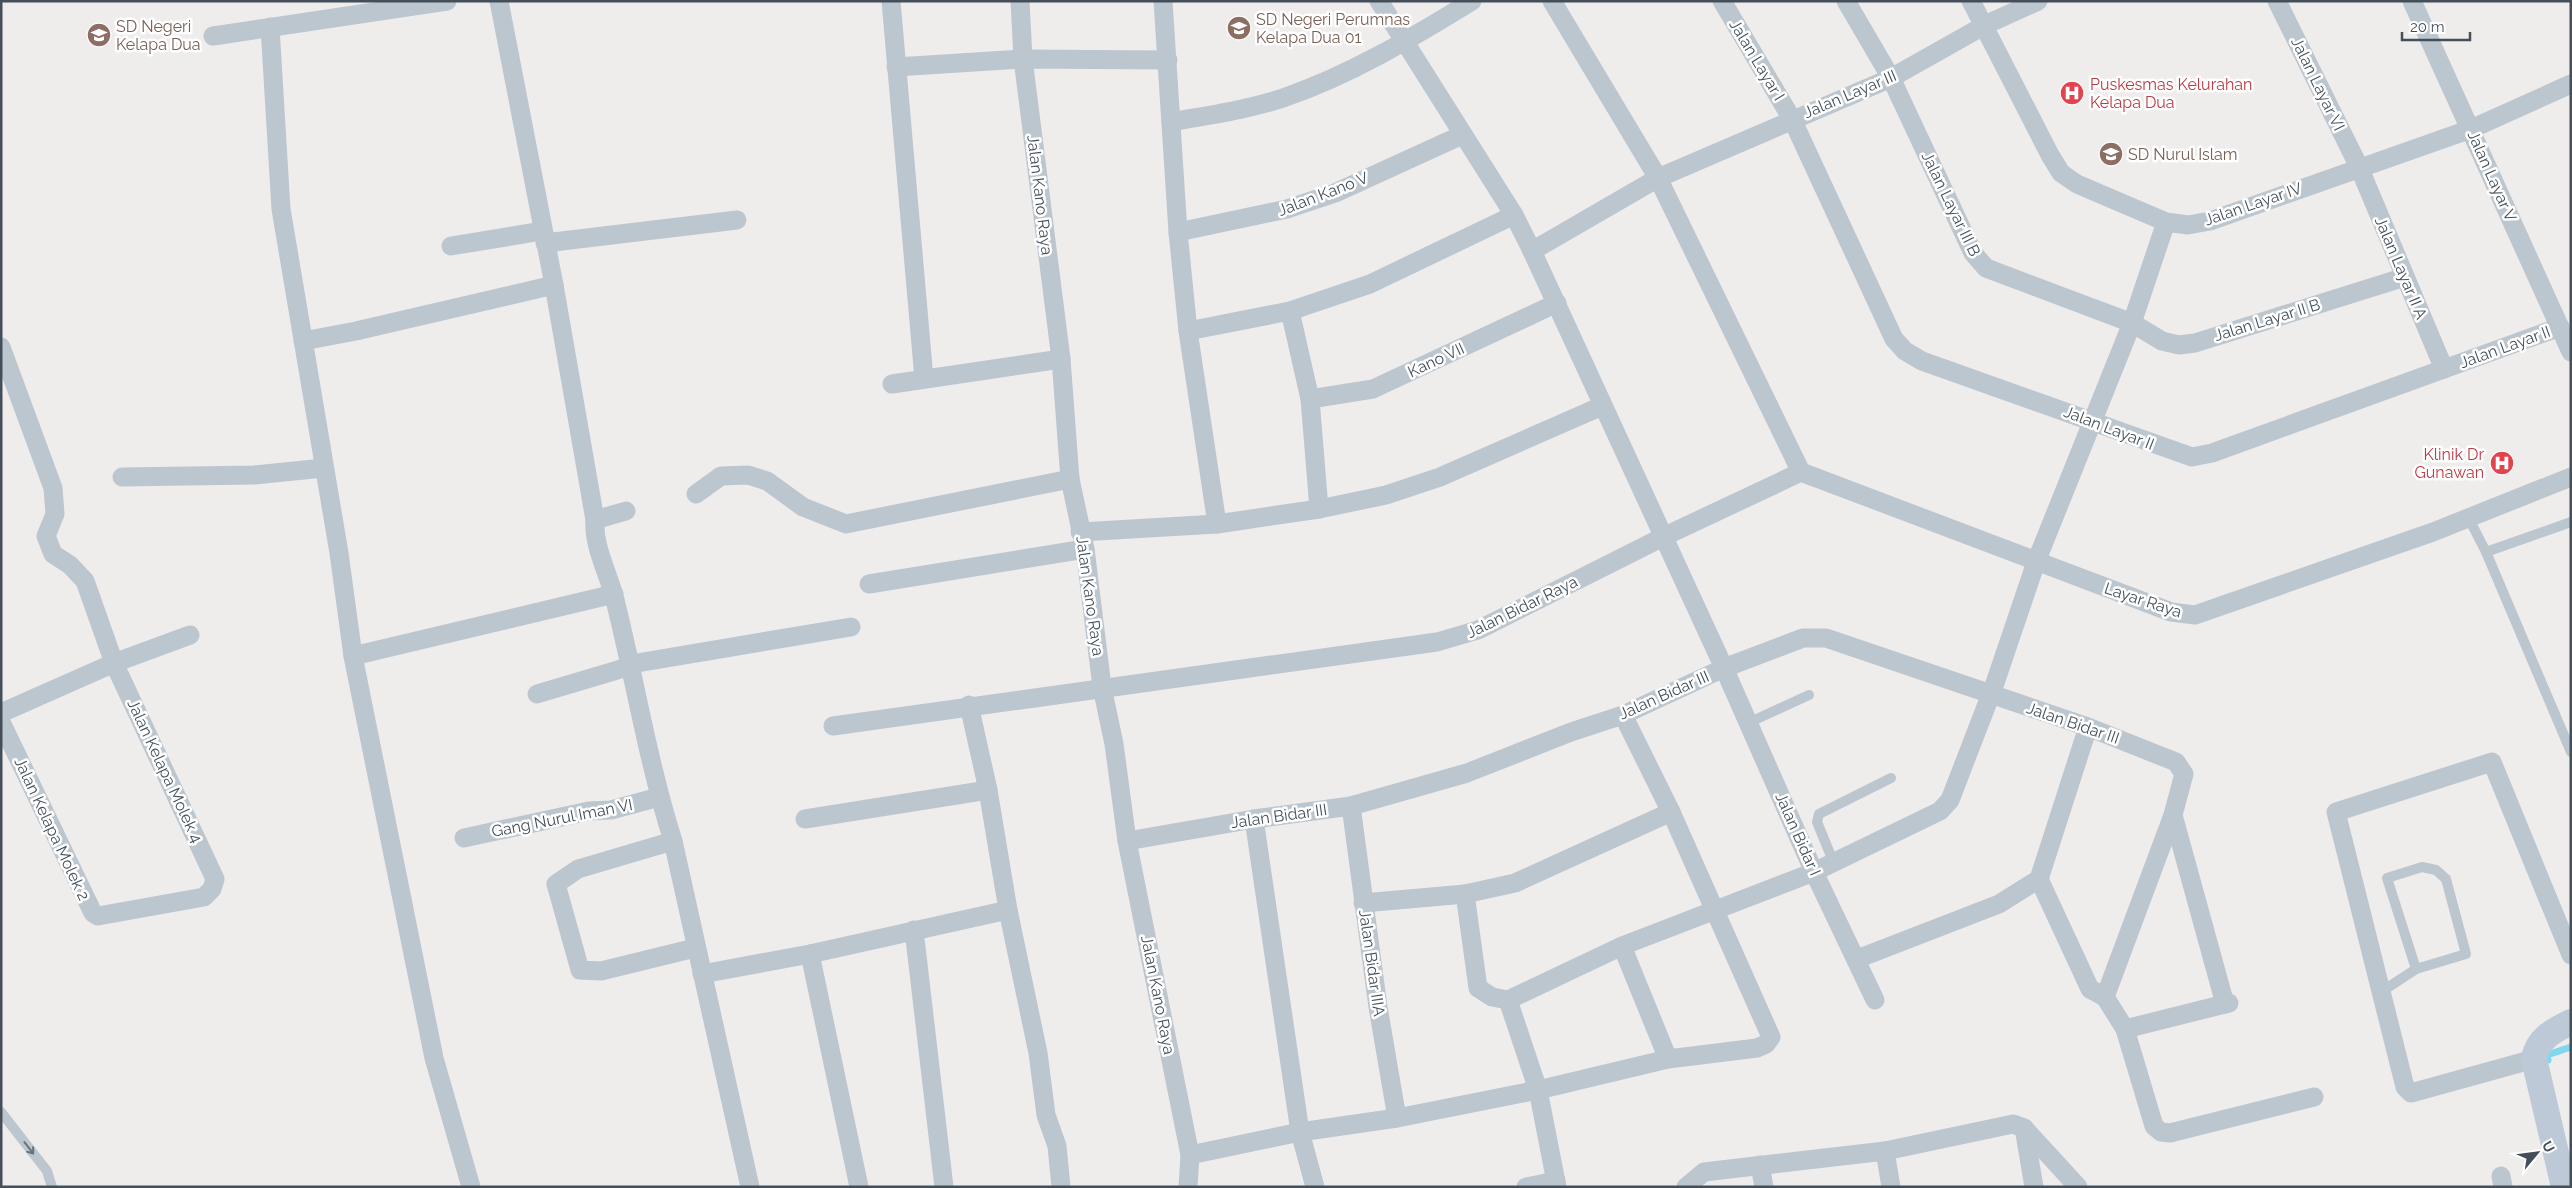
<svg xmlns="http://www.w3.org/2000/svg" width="2572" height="1188" font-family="Raleway,sans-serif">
<rect width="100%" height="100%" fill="#efecec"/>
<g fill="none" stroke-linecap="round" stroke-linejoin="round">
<path stroke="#81d6f0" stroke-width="7" d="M 2548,1060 L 2547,1055 L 2571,1047"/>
<g stroke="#bcc6cf" stroke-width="10">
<path d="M 2468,517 L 2486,552 L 2571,752"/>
<path d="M 2486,552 L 2571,522"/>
<path d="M 1748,723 L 1809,695"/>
<path d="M 1833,861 L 1817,822 L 1819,814 L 1891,778"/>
<path d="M 2381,992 L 2416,969 L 2466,954 L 2446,879 L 2436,870 L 2422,867 L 2387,878 L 2416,969"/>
<path d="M 1,1112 L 47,1171 L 52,1187"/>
</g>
<g stroke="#bcc6cf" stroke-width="19">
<path d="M 499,1 L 554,285 L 595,520 C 593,547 609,574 615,600 C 635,680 648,762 673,841 L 750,1187"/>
<path d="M 891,1 L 924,379"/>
<path d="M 1020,1 L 1023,59 L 1061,359 L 1070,479 L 1085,549 L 1102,687 L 1114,744 L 1127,841 L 1190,1155 L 1188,1187"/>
<path d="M 1163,1 L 1178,232 L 1188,331 L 1217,524"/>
<path d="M 1379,1 L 1514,215 L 1532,251 L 1724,668 L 1814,872 L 1875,1000"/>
<path d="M 1552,1 L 1658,178 L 1801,472"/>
<path d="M 1722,1 L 1792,119 L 1894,339 L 1905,351 L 1922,361 L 2192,457 L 2212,453 L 2560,327"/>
<path d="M 1846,1 L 1891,78 L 1973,253 L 1986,268 L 2132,323 L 2162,341 L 2179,345 L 2195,343 L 2405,277"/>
<path d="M 1971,1 L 2050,155 L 2061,173 L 2077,184 L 2166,222 L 2188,225 L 2210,221 L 2471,129 L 2571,84"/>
<path d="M 2277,1 L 2359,167 L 2444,369"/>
<path d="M 2412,1 L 2571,352"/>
<path d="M 270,27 L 281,209 L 339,553 L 353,656 L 434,1058 L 471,1187"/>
<path d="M 213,36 L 447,1"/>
<path d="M 896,67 L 1023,59 L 1168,60"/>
<path d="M 1171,122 C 1209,115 1247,110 1283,98 C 1350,75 1412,38 1472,1"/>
<path d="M 1178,232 L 1287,209 L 1335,193 L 1462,135"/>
<path d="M 545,243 L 737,220"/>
<path d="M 451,246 L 542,231"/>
<path d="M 1532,251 L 1658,178 L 1891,78 L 1985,25 L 2038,1"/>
<path d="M 1290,311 L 1310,399 L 1319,509"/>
<path d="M 1188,331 L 1290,311 L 1370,284 L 1514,215"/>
<path d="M 303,341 L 356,331 L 554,285"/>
<path d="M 1,347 L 53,488 L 55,514 L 46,536 L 53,554 L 70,565 L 85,581 L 114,663 L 215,879 L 212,889 L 204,897 L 98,916 L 93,913 L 1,722"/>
<path d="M 892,384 L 1061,359"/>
<path d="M 1310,399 L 1373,389 L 1557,303"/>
<path d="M 1801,472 L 2171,612 L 2195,615 L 2433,532 L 2571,477"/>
<path d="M 122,477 L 254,475 L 324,468"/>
<path d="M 696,494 L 721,476 L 748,475 L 767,481 L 803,507 L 846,524 L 1070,479"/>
<path d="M 595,520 L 626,511"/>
<path d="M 1080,532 L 1217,524 L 1319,509 L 1386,495 L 1440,477 L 1602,406"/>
<path d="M 869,584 L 1085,549"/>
<path d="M 353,656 L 614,594"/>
<path d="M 631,664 L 851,627"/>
<path d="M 537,694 L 631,666"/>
<path d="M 969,705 L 988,790 L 1008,910 L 1038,1053 L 1046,1115 L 1057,1146 L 1061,1187"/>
<path d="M 1,713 L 114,663 L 190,635"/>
<path d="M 833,726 L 1437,642 L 1478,630 L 1663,537 L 1801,472"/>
<path d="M 1351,806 L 1378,1007 L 1397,1118"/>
<path d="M 2173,815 L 2225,1004"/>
<path d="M 805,819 L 988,790"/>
<path d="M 1254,819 L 1300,1132 L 1315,1187"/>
<path d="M 464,838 L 589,811 L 611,810 L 659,797"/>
<path d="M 673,841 L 578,869 L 556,884 L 580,970 L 601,971 L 695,948"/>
<path d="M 1127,841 L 1254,819 L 1351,806 L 1467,773 L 1571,732 L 1623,715 L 1724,668 L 1803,638 L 1826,638 L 2088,727 L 2176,762 L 2184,774 L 2173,815 L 2105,997 L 2090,989 L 2039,879"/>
<path d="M 1465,894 L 1478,988 L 1492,997 L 1508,1000 L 1622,946 L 1814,872 L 1940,811 L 1950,800 L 1994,686 L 2036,562 L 2132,323 L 2166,222"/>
<path d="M 1363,903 L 1465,894 L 1515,883 L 1671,812"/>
<path d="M 914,930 L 944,1187"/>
<path d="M 1622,946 L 1668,1059"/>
<path d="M 810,954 L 859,1187"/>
<path d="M 1857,959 L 1999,904 L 2039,879 L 2088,727"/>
<path d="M 702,974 L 810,954 L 1008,910"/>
<path d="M 2105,997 L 2125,1029 L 2154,1126 L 2161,1132 L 2170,1133 L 2314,1097"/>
<path d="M 1508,1000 L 1538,1090 L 1557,1187"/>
<path d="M 2125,1029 L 2229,1003"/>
<path d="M 2534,1059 L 2411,1093 L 2405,1087 L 2336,812 L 2492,762 L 2571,955"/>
<path d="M 2024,1128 L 2034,1187"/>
<path d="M 1885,1151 L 1891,1187"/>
<path d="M 1190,1155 L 1300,1132 L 1397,1118 L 1538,1090 L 1668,1059 L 1757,1048 L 1766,1044 L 1771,1037 L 1671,812 L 1623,715"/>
<path d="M 1760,1165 L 1764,1187"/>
<path d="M 2501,1176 L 2503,1187"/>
<path d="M 1526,1187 L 1556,1181"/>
<path d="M 1686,1187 L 1704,1172 L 1885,1151 L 2013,1124 L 2024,1128 L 2078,1187"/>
</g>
<path stroke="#bdc9d7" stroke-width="26" d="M 2564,1187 L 2534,1059 C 2537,1039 2554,1030 2571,1022"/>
</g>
<defs><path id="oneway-shaft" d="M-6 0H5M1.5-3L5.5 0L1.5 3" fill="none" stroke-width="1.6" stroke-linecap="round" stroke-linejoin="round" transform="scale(1.25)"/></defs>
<use stroke="#68737d" href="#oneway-shaft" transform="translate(29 1148) rotate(52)"/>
<defs>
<g id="school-disc" transform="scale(1.25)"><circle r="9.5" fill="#8d6e63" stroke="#fff"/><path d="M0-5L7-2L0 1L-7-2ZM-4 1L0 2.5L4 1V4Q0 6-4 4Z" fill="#fff"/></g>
<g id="hospital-disc" transform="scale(1.25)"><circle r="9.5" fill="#e0444e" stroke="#fff"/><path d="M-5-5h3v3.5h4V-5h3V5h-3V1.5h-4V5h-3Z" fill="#fff"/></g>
</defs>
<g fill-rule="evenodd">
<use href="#school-disc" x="1239" y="28"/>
<use href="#school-disc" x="99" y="35"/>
<use href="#hospital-disc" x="2072" y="93"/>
<use href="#school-disc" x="2111" y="154"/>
<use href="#hospital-disc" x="2502" y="463"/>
</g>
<g text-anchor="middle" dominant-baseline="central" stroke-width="5" stroke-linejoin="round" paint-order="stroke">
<g font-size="16" fill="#785e54" stroke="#fff" text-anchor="start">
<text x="1256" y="19">SD Negeri Perumnas<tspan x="1256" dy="18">Kelapa Dua 01</tspan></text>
<text x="116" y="26">SD Negeri<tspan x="116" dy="18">Kelapa Dua</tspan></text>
<text x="2128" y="154">SD Nurul Islam</text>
</g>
<g font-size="16" fill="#444f5a" stroke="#fff">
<text transform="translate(1757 60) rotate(59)">Jalan Layar I</text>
<text transform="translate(2318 84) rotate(64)">Jalan Layar VI</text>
<text transform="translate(1850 94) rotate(-23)">Jalan Layar III</text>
<text transform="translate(2492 176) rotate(66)">Jalan Layar V</text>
<text transform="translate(1323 194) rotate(-21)">Jalan Kano V</text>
<text transform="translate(1040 195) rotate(83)">Jalan Kano Raya</text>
<text transform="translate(1951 204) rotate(64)">Jalan Layar III B</text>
<text transform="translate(2253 204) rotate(-19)">Jalan Layar IV</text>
<text transform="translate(2401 268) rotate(67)">Jalan Layar II A</text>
<text transform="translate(2267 320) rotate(-17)">Jalan Layar II B</text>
<text transform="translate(2505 347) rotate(-20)">Jalan Layar II</text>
<text transform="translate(1436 360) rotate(-25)">Kano VII</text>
<text transform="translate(2109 428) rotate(21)">Jalan Layar II</text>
<text transform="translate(1090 596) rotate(82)">Jalan Kano Raya</text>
<text transform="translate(2143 600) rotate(18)">Layar Raya</text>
<text transform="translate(1522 607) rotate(-26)">Jalan Bidar Raya</text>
<text transform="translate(1664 695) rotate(-24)">Jalan Bidar III</text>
<text transform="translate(2073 723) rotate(19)">Jalan Bidar III</text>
<text transform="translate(165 771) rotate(65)">Jalan Kelapa Molek 4</text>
<text transform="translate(1279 816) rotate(-8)">Jalan Bidar III</text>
<text transform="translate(562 818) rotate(-11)">Gang Nurul Iman VI</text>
<text transform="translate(52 829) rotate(65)">Jalan Kelapa Molek 2</text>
<text transform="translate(1798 834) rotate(66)">Jalan Bidar I</text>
<text transform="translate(1372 963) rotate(82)">Jalan Bidar IIIA</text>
<text transform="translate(1158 995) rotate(79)">Jalan Kano Raya</text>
</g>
<g font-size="16" fill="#be3a42" stroke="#fff" text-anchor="start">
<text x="2090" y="84">Puskesmas Kelurahan<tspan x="2090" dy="18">Kelapa Dua</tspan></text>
<text x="2484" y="454" text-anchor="end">Klinik Dr<tspan x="2484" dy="18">Gunawan</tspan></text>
</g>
</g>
<rect width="2572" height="1188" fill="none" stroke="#444f5a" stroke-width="5"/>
<g transform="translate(2537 1153) rotate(61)" stroke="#ffffff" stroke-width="4" paint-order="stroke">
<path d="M0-4L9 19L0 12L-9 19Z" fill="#444f5a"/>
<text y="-8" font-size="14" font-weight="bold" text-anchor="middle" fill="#444f5a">U</text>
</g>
<path d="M2402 32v8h68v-8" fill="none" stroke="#444f5a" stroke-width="2.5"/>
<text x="2410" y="32" font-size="15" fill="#444f5a" stroke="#ffffff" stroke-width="4" paint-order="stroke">20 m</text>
</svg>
